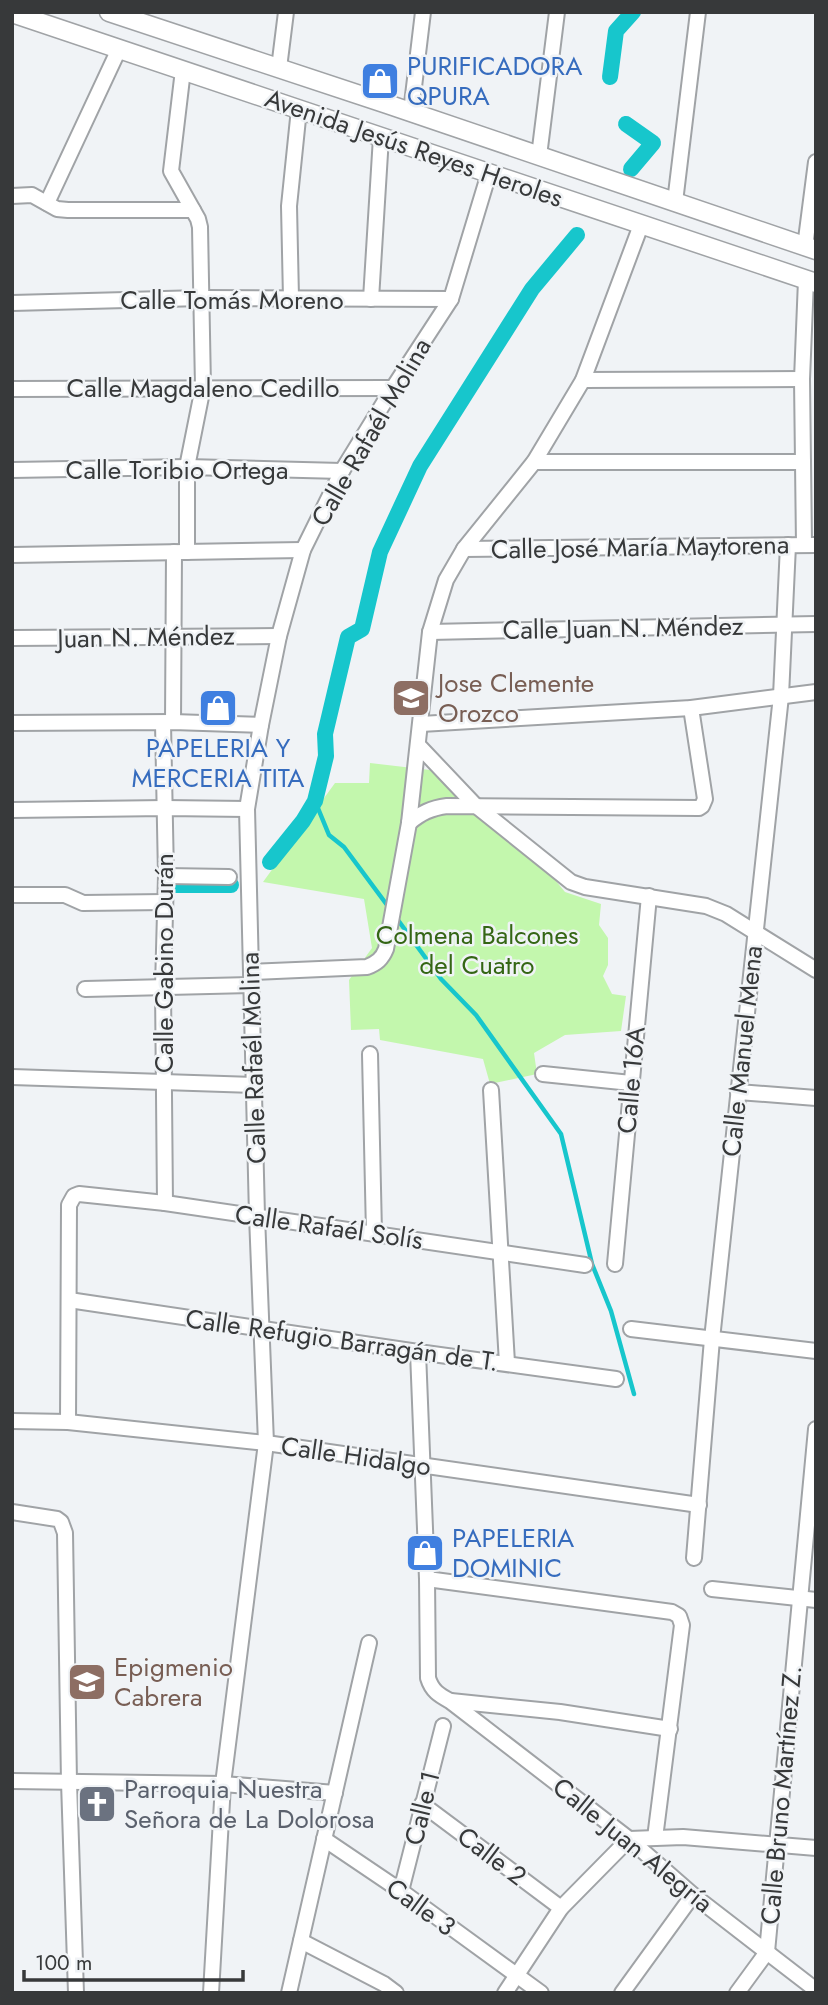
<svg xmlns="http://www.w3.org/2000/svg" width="828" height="2005" font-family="Jost,sans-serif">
<rect width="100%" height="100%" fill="#f0f3f6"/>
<path fill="#c3f7ad" d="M 370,763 L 430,770 L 551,875 L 565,892 L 601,904 L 599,925 L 608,938 L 608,965 L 603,976 L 612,994 L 626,996 L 621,1031 L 565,1035 L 534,1053 L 537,1074 L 490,1084 L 483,1059 L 380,1040 L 379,1029 L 351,1030 L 349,980 L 372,948 L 364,899 L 263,882 L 335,783 L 369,783 Z"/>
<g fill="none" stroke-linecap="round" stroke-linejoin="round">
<g stroke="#17c6cc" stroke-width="4.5">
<path d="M 315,801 L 329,835 L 344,847 L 390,909"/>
<path d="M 395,916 L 441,979 L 476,1015 L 561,1134 L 592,1264 L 611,1311 L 634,1394"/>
</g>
<g stroke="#17c6cc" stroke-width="16">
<path d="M 610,77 L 616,31 L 633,12"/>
<path d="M 626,124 L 653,143 L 631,169"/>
<path d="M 270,862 L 303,821 L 315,801 L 326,756 L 325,734 L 348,637 L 362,629 L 380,552 L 420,466 L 532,289 L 577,235"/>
<path d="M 175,885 L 231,885"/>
</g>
<g stroke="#a0a3a6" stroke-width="18">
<g id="minor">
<path d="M 279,68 L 286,12"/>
<path d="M 183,70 L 171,171 L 198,219 L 200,227 L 203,387 L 187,467 L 187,552"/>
<path d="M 411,112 L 423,12"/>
<path d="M 539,156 L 557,12"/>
<path d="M 12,196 L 32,195 L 57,209 L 68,210 L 193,210"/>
<path d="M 675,202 L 698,12"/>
<path d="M 47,203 L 119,49"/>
<path d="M 805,247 L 816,162"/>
<path d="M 291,298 L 289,206 L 299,109"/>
<path d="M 371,299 L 381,137"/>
<path d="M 12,303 L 202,298 L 451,299"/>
<path d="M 583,380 L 802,379"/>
<path d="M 12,389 L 393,388"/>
<path d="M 534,462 L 803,462"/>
<path d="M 12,470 L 187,467 L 342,471"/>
<path d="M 804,545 L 802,379 L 806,280"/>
<path d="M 464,549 L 816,545"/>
<path d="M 12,555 L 303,550"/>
<path d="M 430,632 L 816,624"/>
<path d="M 12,638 L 279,636"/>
<path d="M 173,722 L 174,552"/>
<path d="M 12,723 L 173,722 L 261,725"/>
<path d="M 163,723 L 166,876 L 163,987 L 165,1203"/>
<path d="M 421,724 L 691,708 L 816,692"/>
<path d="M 419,746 L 475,805 L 571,882 L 585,887 L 706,906 L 726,914 L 816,970"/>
<path d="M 12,810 L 165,808 L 247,809"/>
<path d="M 409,823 C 421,813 431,808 447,806 L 699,808 L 702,806 L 705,799 L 691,708"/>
<path d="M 166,876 L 229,877"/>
<path d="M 12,895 L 65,895 L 83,903 L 165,902"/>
<path d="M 251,972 L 367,967 C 377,963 382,959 386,949 L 409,823 L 430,632 L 446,580 L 464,549 L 534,462 L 583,380 L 641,225"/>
<path d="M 85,989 L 251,985"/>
<path d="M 370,1054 L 374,1233"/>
<path d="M 543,1074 L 631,1083"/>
<path d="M 12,1077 L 254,1085"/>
<path d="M 491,1090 L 507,1363"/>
<path d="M 738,1092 L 816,1098"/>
<path d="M 615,1264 L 649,896"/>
<path d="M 69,1300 L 418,1352 L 616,1379"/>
<path d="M 631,1329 L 816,1351"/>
<path d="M 418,1352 L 427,1579 L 428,1678 C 432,1691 439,1695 450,1701 L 629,1839 L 693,1895 L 816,1990"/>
<path d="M 12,1421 L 68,1422 L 266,1443 L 699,1505"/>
<path d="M 68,1422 L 69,1205 L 74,1196 L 79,1194 L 165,1203 L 585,1265"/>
<path d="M 12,1512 L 57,1519 L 61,1522 L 65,1533 L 69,1782 L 76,1993"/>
<path d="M 694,1558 L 712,1339 L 781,696 L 788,545"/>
<path d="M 427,1579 L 672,1612 L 679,1616 L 682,1625 L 655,1838"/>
<path d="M 712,1589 L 816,1600"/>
<path d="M 451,1701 L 560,1712 L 670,1729"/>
<path d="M 12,1781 L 223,1784 L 335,1793"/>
<path d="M 422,1804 L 561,1908"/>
<path d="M 324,1839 L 401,1891 L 541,1993"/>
<path d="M 401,1891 L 443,1726"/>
<path d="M 301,1941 L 384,1984 L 396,1993"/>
<path d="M 211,1993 L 223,1784 L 266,1443 L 257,1216 L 247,809 L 261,725 L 279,636 L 303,550 L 342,471 L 393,388 L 451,299 L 489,173"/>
<path d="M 289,1993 L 369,1643"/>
<path d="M 505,1993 L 561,1908 L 629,1839 L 683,1837 L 816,1848"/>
<path d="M 622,1993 L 693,1895"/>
<path d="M 737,1993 L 767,1952 L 816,1429"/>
</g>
</g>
<g stroke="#a0a3a6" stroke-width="21">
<g id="tertiary">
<path d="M 109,12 L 387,104 L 816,250"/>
<path d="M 12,13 L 816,283"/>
</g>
</g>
<use href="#minor" stroke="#fff" stroke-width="14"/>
<use href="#tertiary" stroke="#fff" stroke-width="18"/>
</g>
<defs>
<g id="shop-square" transform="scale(2.0125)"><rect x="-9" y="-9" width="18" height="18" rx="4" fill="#3f7fe0" stroke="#f0f3f6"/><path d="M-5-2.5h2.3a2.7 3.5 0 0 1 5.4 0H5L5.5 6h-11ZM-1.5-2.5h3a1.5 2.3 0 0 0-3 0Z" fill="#fff"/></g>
<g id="school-square" transform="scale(2.0125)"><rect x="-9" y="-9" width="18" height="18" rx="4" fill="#8d6e63" stroke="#f0f3f6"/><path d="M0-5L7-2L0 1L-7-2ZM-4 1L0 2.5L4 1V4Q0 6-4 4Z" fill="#fff"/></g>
<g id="church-square" transform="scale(2.0125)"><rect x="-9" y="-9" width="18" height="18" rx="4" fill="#6b7280" stroke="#f0f3f6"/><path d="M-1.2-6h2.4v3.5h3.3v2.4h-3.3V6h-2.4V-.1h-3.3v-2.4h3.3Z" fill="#fff"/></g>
</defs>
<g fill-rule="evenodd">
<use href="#shop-square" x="380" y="81"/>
<use href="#school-square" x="411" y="698"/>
<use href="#shop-square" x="218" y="708"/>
<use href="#shop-square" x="425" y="1553"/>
<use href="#school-square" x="87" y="1682"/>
<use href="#church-square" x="97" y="1804"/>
</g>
<g text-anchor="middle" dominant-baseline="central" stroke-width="5" stroke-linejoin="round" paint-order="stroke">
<g font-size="26" fill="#366cbe" stroke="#f0f3f6" text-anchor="start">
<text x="407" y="66">PURIFICADORA<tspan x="407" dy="30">QPURA</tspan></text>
<text x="218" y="748" text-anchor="middle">PAPELERIA Y<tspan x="218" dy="30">MERCERIA TITA</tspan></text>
<text x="452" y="1538">PAPELERIA<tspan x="452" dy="30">DOMINIC</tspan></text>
</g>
<g font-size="26" fill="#37393a" stroke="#f0f3f6">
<text transform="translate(414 148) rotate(19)">Avenida Jesús Reyes Heroles</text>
<text x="232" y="300">Calle Tomás Moreno</text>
<text x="203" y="388">Calle Magdaleno Cedillo</text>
<text transform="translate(371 432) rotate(-60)">Calle Rafaél Molina</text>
<text x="177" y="470">Calle Toribio Ortega</text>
<text transform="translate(640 547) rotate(-1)">Calle José María Maytorena</text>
<text transform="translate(623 628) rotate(-1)">Calle Juan N. Méndez</text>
<text transform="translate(146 637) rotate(-1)">Juan N. Méndez</text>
<text transform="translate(164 963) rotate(-90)">Calle Gabino Durán</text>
<text transform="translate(742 1051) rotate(-84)">Calle Manuel Mena</text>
<text transform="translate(253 1058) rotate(-92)">Calle Rafaél Molina</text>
<text transform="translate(631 1080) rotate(-85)">Calle 16A</text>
<text transform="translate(329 1227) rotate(8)">Calle Rafaél Solís</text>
<text transform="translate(342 1340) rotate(8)">Calle Refugio Barragán de T.</text>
<text transform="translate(356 1456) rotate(8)">Calle Hidalgo</text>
<text transform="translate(781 1795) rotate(-85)">Calle Bruno Martínez Z.</text>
<text transform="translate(422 1808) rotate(-76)">Calle 1</text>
<text transform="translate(633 1845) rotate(39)">Calle Juan Alegría</text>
<text transform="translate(492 1856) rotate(37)">Calle 2</text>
<text transform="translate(421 1907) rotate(36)">Calle 3</text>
</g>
<g font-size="26" fill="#785e54" stroke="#f0f3f6" text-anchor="start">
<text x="438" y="683">Jose Clemente<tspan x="438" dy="30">Orozco</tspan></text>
<text x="114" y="1667">Epigmenio<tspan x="114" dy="30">Cabrera</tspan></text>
</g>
<g font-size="26" fill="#346614" stroke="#f0f3f6">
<text x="477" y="935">Colmena Balcones<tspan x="477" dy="30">del Cuatro</tspan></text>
</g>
<g font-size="26" fill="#5b616d" stroke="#f0f3f6" text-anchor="start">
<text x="124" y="1789">Parroquia Nuestra<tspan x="124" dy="30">Señora de La Dolorosa</tspan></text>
</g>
</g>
<rect width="828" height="2005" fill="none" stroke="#37393a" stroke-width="28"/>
<path d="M24 1970v10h219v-10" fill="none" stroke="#37393a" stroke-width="3.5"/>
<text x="35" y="1970" font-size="21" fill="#37393a" stroke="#f0f3f6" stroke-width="5" paint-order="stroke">100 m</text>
</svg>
